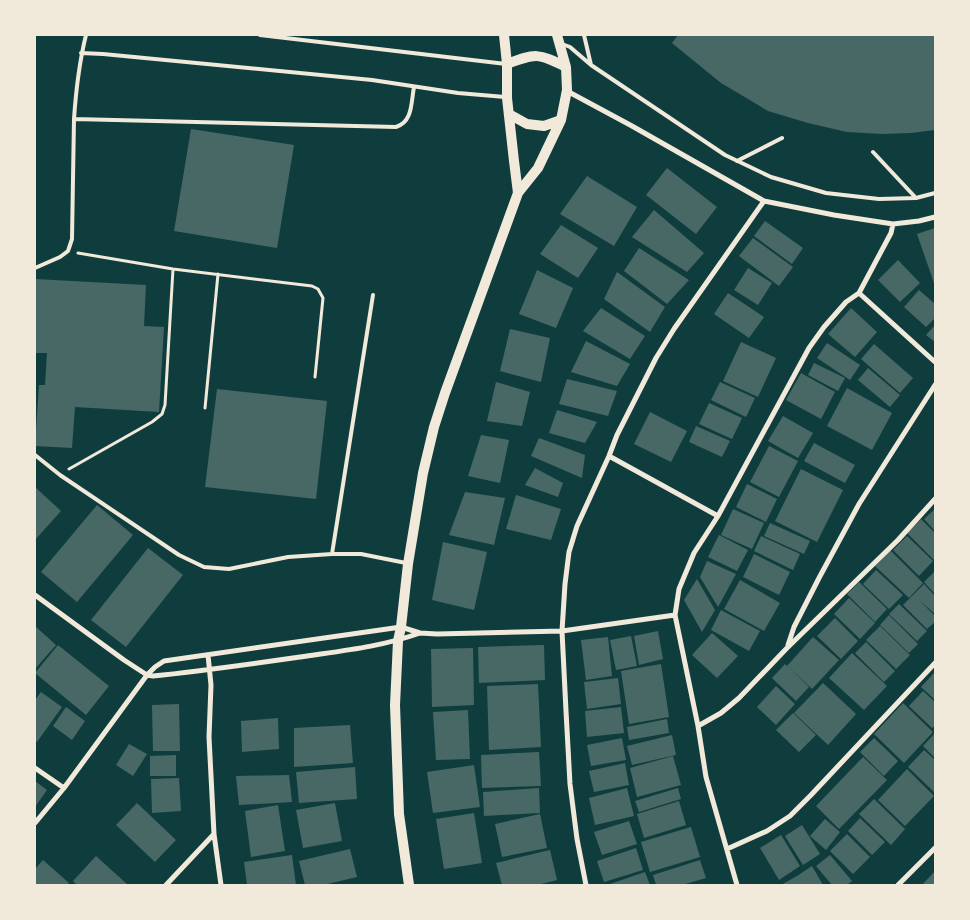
<svg xmlns="http://www.w3.org/2000/svg" width="970" height="920" viewBox="0 0 970 920" font-family="Raleway,sans-serif">
  <rect width="100%" height="100%" fill="#0f3d3e"/>
  <path fill="#486865" d="M678 35H935V130L911 133 882 134 847 132 808 123 768 111 721 83 672 43Z
    M191 129 294 145 277 248 174 231Z
    M667 168 717 207 696 234 646 195Z
    M587 176 637 207 614 246 560 214Z
    M654 210 704 253 687 272 632 237Z
    M765 221 803 248 792 264 754 236Z
    M561 225 598 248 578 278 540 254Z
    M935 228V286L917 234Z
    M753 238 793 267 779 286 739 256Z
    M639 248 689 280 667 304 624 271Z
    M898 260 920 283 900 302 878 280Z
    M748 268 772 283 758 305 734 290Z
    M537 270 573 288 556 328 519 314Z
    M617 272 665 307 650 332 604 299Z
    M35 279 146 285 144 326 164 327 159 412 75 407 72 448 35 446 39 385H45L47 353H35Z
    M919 290 935 304V318L926 327 904 307Z
    M728 293 764 317 749 338 714 314Z
    M601 308 645 336 630 359 583 331Z
    M851 308 877 332 855 357 828 334Z
    M935 325V342L926 335Z
    M510 329 550 338 541 382 500 371Z
    M586 341 630 364 617 386 571 372Z
    M741 342 776 358 758 397 723 381Z
    M827 343 860 365 850 380 817 358Z
    M874 344 913 378 900 393 861 359Z
    M814 363 845 378 838 391 808 375Z
    M868 368 900 395 890 407 858 380Z
    M801 373 835 392 821 419 786 400Z
    M567 379 617 391 608 416 559 404Z
    M496 382 530 392 522 426 487 421Z
    M720 382 755 398 746 417 711 400Z
    M847 388 892 413 872 450 827 426Z
    M217 389 327 401 316 499 205 487Z
    M709 403 742 418 732 439 699 424Z
    M557 410 597 422 585 443 549 433Z
    M650 412 687 431 671 462 634 444Z
    M783 416 813 433 798 458 768 441Z
    M696 426 730 441 722 457 689 442Z
    M481 435 509 440 500 483 468 476Z
    M539 438 585 455 582 478 531 456Z
    M814 443 855 465 845 483 804 461Z
    M769 446 798 461 779 497 750 482Z
    M535 468 563 483 558 497 525 485Z
    M801 469 843 490 817 542 775 521Z
    M747 484 777 499 766 522 736 507Z
    M35 487 61 511 35 540Z
    M465 492 505 498 494 545 449 535Z
    M516 495 561 509 551 540 506 529Z
    M97 505 133 535 77 602 41 572Z
    M733 509 764 523 752 549 721 535Z
    M935 509V531L924 519Z
    M921 519 935 533V561L907 533Z
    M770 523 810 541 804 554 764 536Z
    M719 535 748 550 737 571 708 557Z
    M761 536 800 554 793 570 754 551Z
    M907 536 933 561 919 576 893 550Z
    M443 542 487 552 474 610 432 600Z
    M148 548 183 575 126 647 91 620Z
    M890 550 923 583 909 598 875 566Z
    M754 554 790 572 779 595 743 577Z
    M707 561 736 574 718 607 700 577Z
    M876 570 903 595 889 609 863 584Z
    M935 571V594L924 582Z
    M697 579 715 610 702 632 684 600Z
    M740 580 780 603 764 631 724 609Z
    M859 582 887 609 875 622 847 594Z
    M924 584 935 596V614L919 600 935 616V622L927 629 903 605Z
    M849 598 875 623 860 639 834 614Z
    M899 604 927 631 917 641 889 614Z
    M721 610 760 631 749 651 711 630Z
    M889 615 918 644 909 653 880 625Z
    M835 618 858 641 841 659 817 636Z
    M35 626 56 645 35 669Z
    M880 626 910 655 896 669 866 640Z
    M658 631 663 659 639 665 634 636Z
    M712 633 738 656 717 678 692 655Z
    M631 636 637 666 616 670 610 640Z
    M608 637 612 676 586 680 581 640Z
    M813 637 839 660 812 689 789 667 809 687 796 701 772 678 785 664 787 666Z
    M866 642 895 671 884 682 855 653Z
    M58 645 109 686 86 715 35 673Z
    M544 645 545 680 479 683 478 647Z
    M473 648 474 705 432 707 431 649Z
    M852 653 887 686 864 710 829 678Z
    M661 664 669 717 629 724 621 671Z
    M934 673 935 674V700L921 687Z
    M618 678 621 704 587 709 584 682Z
    M823 683 856 714 828 745 794 713Z
    M538 684 541 747 489 750 487 686Z
    M776 686 795 704 776 725 757 707Z
    M923 691 935 702V726L932 728 909 706Z
    M41 692 62 707 37 742 35 740V700Z
    M903 703 933 732 904 763 874 734Z
    M179 704 180 751H153L152 705Z
    M66 707 85 721 72 740 53 726Z
    M621 707 624 733 587 737 585 711Z
    M468 710 470 759 436 760 433 712Z
    M793 713 816 735 799 752 776 730Z
    M278 718 279 749 242 752 241 721Z
    M667 719 669 733 629 740 627 727Z
    M350 725 353 763 294 767V728Z
    M935 733V758L923 746Z
    M672 735 676 755 632 765 627 746Z
    M622 738 626 760 591 766 587 745Z
    M874 738 898 761 884 776 860 752Z
    M129 744 147 754 133 776 116 765Z
    M924 750 935 760V793L908 767Z
    M539 752 541 786 482 788 481 755Z
    M176 755V776H150V756Z
    M673 756 681 785 637 797 630 768Z
    M863 757 887 780 839 829 816 806Z
    M625 763 629 785 594 792 589 771Z
    M474 765 480 807 433 813 427 772Z
    M355 767 357 799 299 803 296 772Z
    M907 769 934 796 905 826 878 800Z
    M289 775 292 802 239 805 236 776Z
    M179 778 181 811 152 813 151 779Z
    M35 781 47 790 35 807Z
    M539 788 540 813 484 816 483 792Z
    M627 788 634 816 595 825 589 798Z
    M678 788 681 799 639 812 635 801Z
    M874 799 905 829 891 845 859 814Z
    M679 801 686 825 644 838 637 814Z
    M137 803 176 840 155 862 116 825Z
    M335 803 342 841 303 848 296 810Z
    M278 805 285 851 251 857 245 811Z
    M474 813 482 863 444 869 436 819Z
    M540 814 547 848 502 857 495 824Z
    M860 818 885 842 872 855 848 831Z
    M825 819 840 832 826 850 810 836Z
    M629 821 637 844 602 855 594 832Z
    M802 825 820 854 803 865 785 836Z
    M691 827 700 857 650 872 641 842Z
    M847 834 870 857 853 874 830 851Z
    M781 835 800 866 779 880 760 848Z
    M636 848 643 870 604 882 597 861Z
    M350 849 357 877 323 885H305L299 861Z
    M550 850 557 880 537 885H502L496 863Z
    M292 855 296 885H247L244 862Z
    M830 855 852 881 847 885H832L816 866Z
    M96 856 128 885H77L73 881Z
    M43 860 69 883 67 885H35V869Z
    M700 860 706 878 682 885H656L653 875Z
    M812 866 823 885H781L797 876Z
    M935 871V885H922Z
    M645 872 650 885H607Z"/>
  <g fill="none" stroke-linecap="round" stroke-linejoin="round">
    <path stroke="#f1e9da" stroke-width="3" d="M78 253 173 269 312 286 318 289 323 298 315 377
      M205 408 218 274
      M69 469 152 422 162 414 165 405 173 269"/>
    <path stroke="#f1e9da" stroke-width="4" d="M260 35 506 64
      M584 35 591 65
      M562 44 570 47 591 65 725 155 771 177 826 193 879 199 916 198 935 193
      M81 53 103 54 372 80 458 93 505 97
      M74 119C76 90 79 63 86 35
      M873 152 916 198
      M737 161 782 138
      M35 268 60 257 68 251 72 239 74 119 396 127C413 122 411 102 414 87
      M35 455 60 475 179 555 204 567 229 569 288 557 332 554 373 295
      M332 554H361L406 563"/>
    <path stroke="#f1e9da" stroke-width="5" d="M567 91 632 126 764 201 834 215 893 224 919 221 935 217
      M859 293 935 362
      M609 456 718 516
      M35 595 124 660 147 675 153 676C202 671 251 664 300 657 340 651 381 647 420 633
      M788 645 794 627 819 578 859 504 935 385
      M208 655 211 685 209 737 214 834 221 885
      M698 726 721 713 739 698 787 648 898 540 935 499
      M35 768 64 788
      M35 823 64 788 147 675 155 667 164 661 401 627 420 633 437 634 562 631 675 615
      M727 849 767 831 790 816 811 795 935 663
      M166 885 214 834
      M586 885 577 839 570 784 566 711 562 631 565 584 569 552 577 526 609 456 617 435 656 358 674 329 764 201
      M737 885 706 777 698 726 675 615 679 589 694 553 718 516 809 348 824 327 846 302 859 293 891 233 893 224
      M898 885 935 848"/>
    <path stroke="#f1e9da" stroke-width="10" d="M504 35 507 64V98L514 161 518 193
      M507 64C536 53 538 53 566 67
      M509 114 527 124 544 126 561 120
      M409 885 399 814 395 705 398 641 401 627 408 564 423 473 434 427 445 393 518 193 538 168 561 120 567 90 566 67 557 35"/>
  </g>
  <rect width="970" height="920" fill="none" stroke="#f1e9da" stroke-width="72"/>
</svg>
